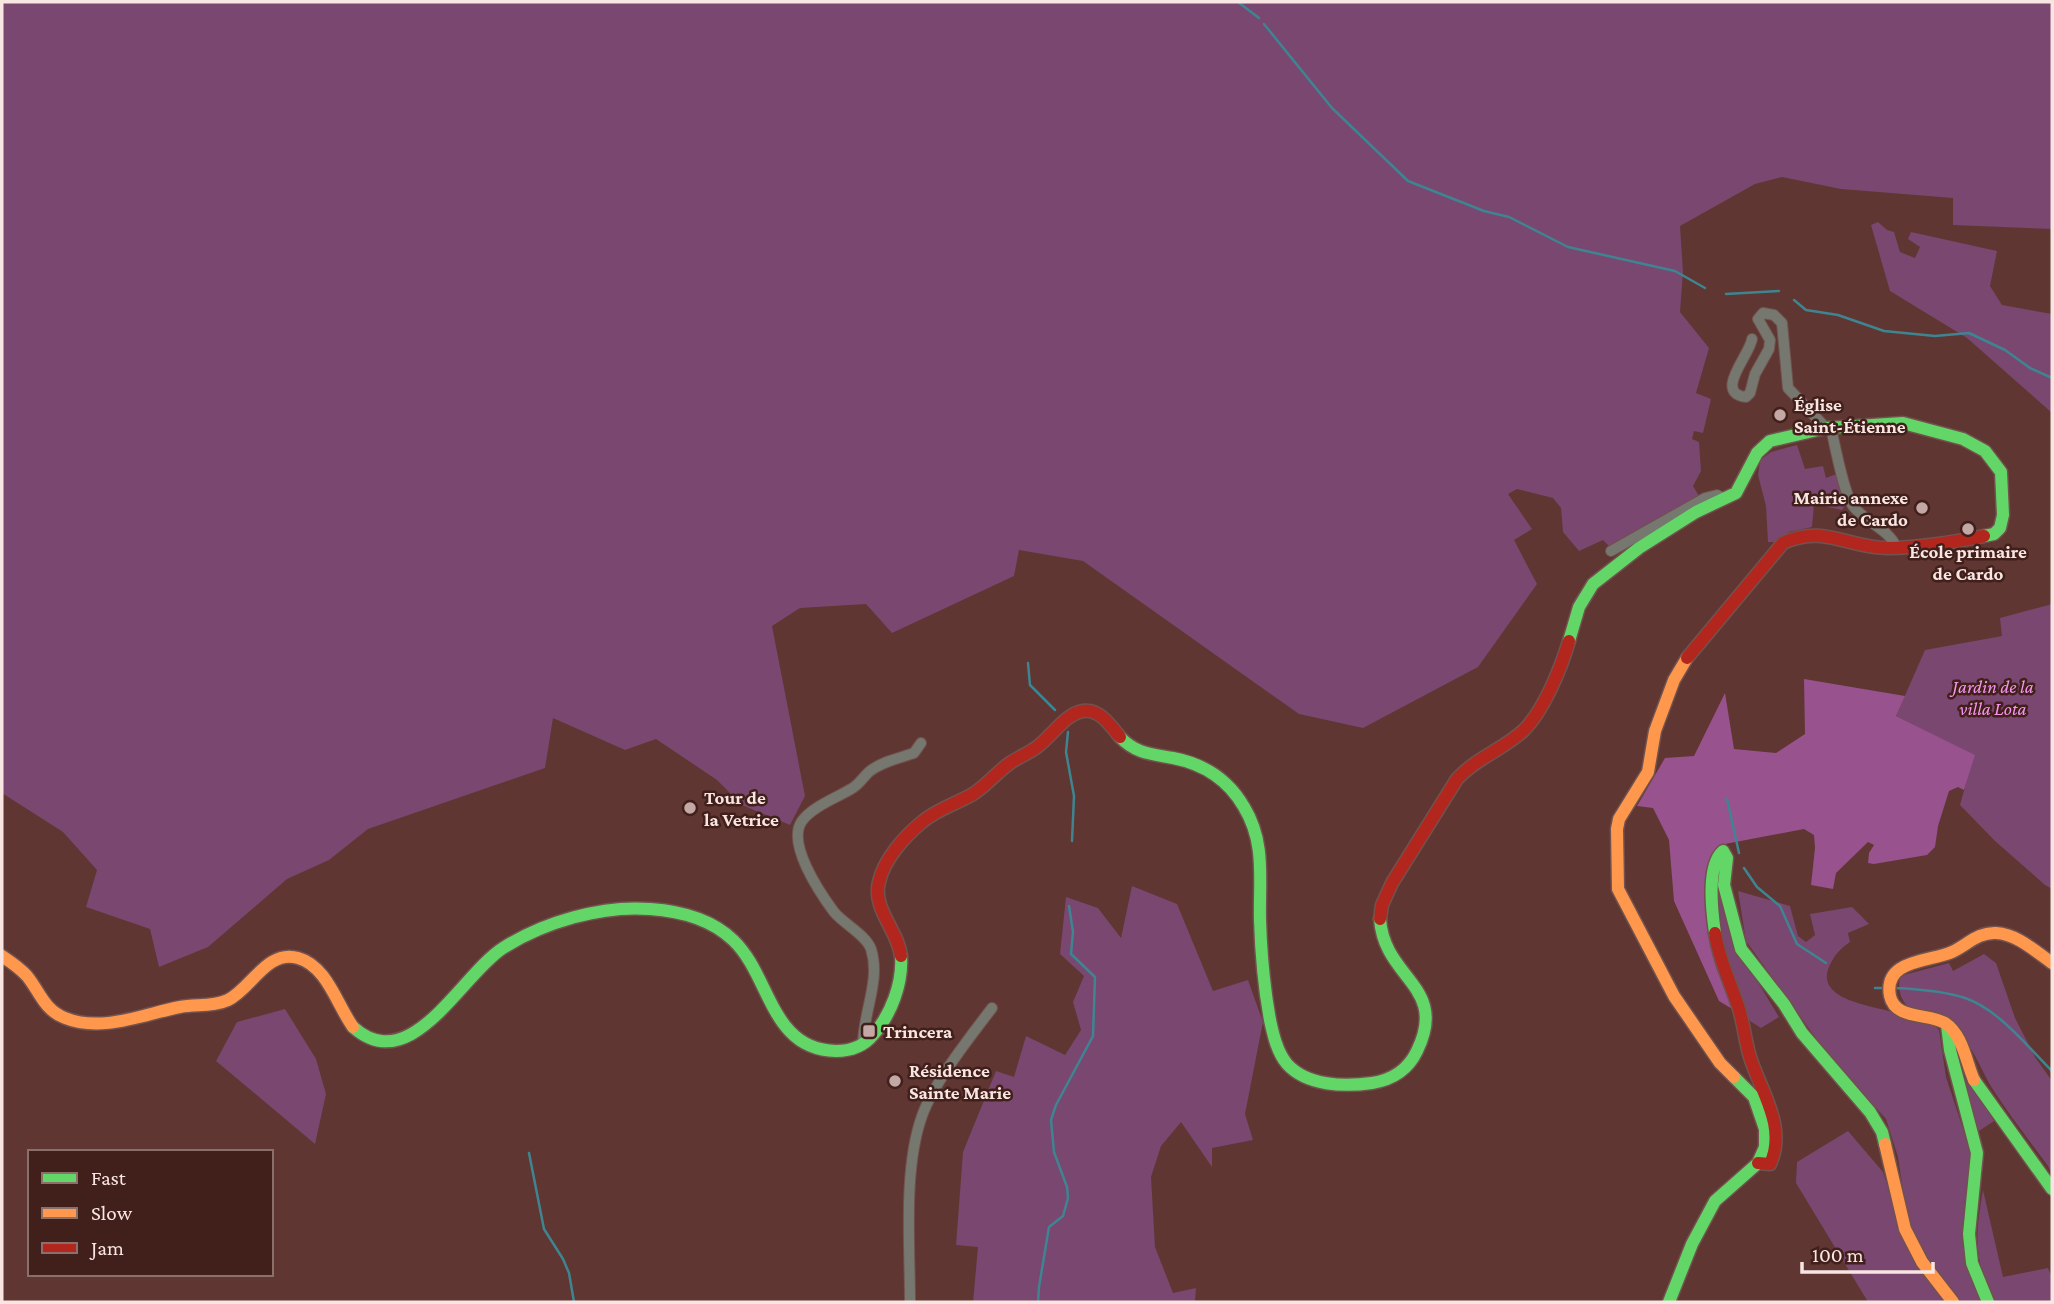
<svg xmlns="http://www.w3.org/2000/svg" width="2054" height="1304" viewBox="0 0 2054 1304" font-family="'Crimson Pro',serif">
  <rect width="100%" height="100%" fill="#5f3632"/>
  <path fill="#79476f" d="M2 2H2052V229L1953 225V198L1841 189 1782 177 1755 184 1680 226 1683 272 1680 312 1709 348 1696 393 1711 399 1703 433 1694 431 1692 439 1699 442 1701 471 1693 486 1699 496 1610 547 1603 540 1579 551 1563 532 1561 508 1553 498 1517 489 1508 494 1532 529 1514 540 1537 584 1478 667 1363 728 1299 714 1083 561 1019 550 1014 576 892 633 866 604 800 608 772 626 805 796 790 825 742 805 717 780 656 739 625 750 553 718 545 768 368 829 329 860 287 879 208 947 159 967 150 929 86 907 97 870 63 832 2 793Z
    M1878 222 1887 230 1894 232 1900 252 1915 258 1920 247 1908 239 1911 232 1997 251 1990 286 2002 305 2052 314V413L1967 338 1890 291 1871 225Z
    M1797 445 1805 469 1823 466 1826 478 1839 473 1848 502 1842 510 1814 504 1812 527 1789 532 1778 542H1768L1766 506 1758 475 1760 460 1771 452Z
    M2052 604V889L2045 885 1995 841 1960 805 1974 755 1896 716 1925 650 2002 636 2000 618Z
    M1132 886 1177 904 1213 991 1248 980 1263 1022 1245 1114 1253 1140 1212 1148V1167L1181 1122 1161 1146 1151 1177 1155 1247 1173 1293 1196 1288 1195 1302H973L978 1247 956 1245 963 1152 996 1071 1014 1077 1026 1036 1065 1055 1081 1030 1073 1002 1084 976 1060 954 1066 897 1098 908 1121 938Z
    M1716 886H1720L1733 941 1779 1017 1761 1028 1750 1021 1726 965Z
    M1738 891 1790 906 1798 936 1806 942 1815 935 1810 914 1852 907 1869 924 1848 933 1850 942C1839 950 1835 954 1829 967 1815 1000 1873 1006 1892 1012 1906 1016 1920 1021 1935 1026L1939 1030 1946 1077 1972 1156 1965 1225 1982 1302H1958L1939 1276 1913 1235 1906 1211 1898 1157 1886 1119 1828 1055 1746 941Z
    M1984 954 1996 963 2015 1018 2035 1057 2052 1081V1175L2048 1166C2029 1140 2009 1115 1992 1088 1984 1075 1969 1040 1959 1033 1934 1015 1893 1017 1900 976L1949 963 1953 971Z
    M285 1009 316 1059 326 1094 315 1144 216 1061 237 1022Z
    M1963 1077H1968L1994 1121 1979 1131 1971 1115Z
    M1848 1131 1883 1172 1903 1234 1949 1302H1868L1796 1183 1797 1162Z
    M1983 1190 2003 1277 2048 1268 2052 1277V1302H1995C1973 1260 1975 1236 1983 1190Z"/>
  <path fill="#98528e" d="M1804 679 1905 696 1896 716 1975 755 1964 790 1958 787 1949 791 1938 826 1935 847 1927 855 1874 864 1868 863 1869 853 1874 845 1868 842 1836 873 1833 889 1811 885 1815 848 1814 835 1804 829 1725 844 1718 851 1716 967 1734 1010 1719 1001 1674 901 1669 840 1653 808 1637 806 1665 758 1694 756 1725 693 1734 749 1776 753 1805 734Z"/>
  <g fill="none" stroke-linecap="round" stroke-linejoin="round">
    <path stroke="#3f8591" stroke-width="2.5" d="M1238 2 1259 18
      M1264 24 1332 108 1408 181 1484 211 1509 217 1568 247 1675 271 1705 288
      M1726 294 1779 291
      M1794 300 1806 310 1838 315 1884 331 1935 336 1969 333 2005 350 2030 368 2052 378
      M1028 663 1030 685 1055 710
      M1068 732 1066 752 1074 796 1072 841
      M1727 799 1739 853
      M1744 868 1757 887 1780 906 1797 944 1826 963
      M1875 988H1885
      M1895 988C1917 989 1944 991 1965 998 1998 1009 2028 1047 2052 1071
      M529 1153 544 1229 563 1259 569 1273 574 1302
      M1038 1302 1039 1287 1049 1227 1063 1216 1068 1198 1067 1187 1054 1152 1051 1120 1056 1105 1093 1036 1095 977 1071 954 1073 932 1069 906"/>
    <defs>
      <path id="street" d="M1752 339C1750 355 1713 393 1746 397L1750 393 1755 374 1769 349 1770 340 1758 319 1763 313 1774 315 1782 323 1788 388 1826 428
        M1831 428C1835 446 1844 494 1853 506 1865 522 1889 529 1896 547
        M1611 551 1705 498 1717 495 1725 499
        M863 1044C863 1013 881 980 871 949 866 935 844 924 834 912 820 893 786 843 802 821 812 807 836 798 851 789 859 785 863 777 870 771 883 761 900 758 914 753L921 743
        M910 1302C910 1246 903 1169 922 1116 934 1082 970 1037 992 1008"/>
      <path id="fast" d="M1569 641 1579 607 1593 584 1639 548 1696 512 1736 493 1757 453 1770 441 1826 428 1903 423 1963 439 1985 451 2001 472 2003 515 2000 528 1994 534 1984 536
        M1120 737C1136 754 1152 754 1173 758 1204 764 1228 779 1244 807 1266 843 1259 880 1260 920 1261 953 1264 987 1270 1020 1273 1034 1277 1052 1287 1064 1307 1086 1344 1087 1372 1083 1391 1080 1408 1070 1417 1051 1449 986 1384 979 1380 919
        M1715 933C1712 912 1706 866 1723 851L1727 858 1724 885 1741 949 1784 1004 1802 1033 1870 1112 1882 1132 1885 1144
        M1947 1025 1950 1050 1977 1153 1969 1234 1972 1263 1988 1302
        M353 1027C411 1079 461 975 503 948 544 922 602 905 650 909 680 911 711 919 733 940 771 976 770 1050 836 1051 850 1051 864 1046 873 1035 891 1015 903 983 901 956
        M1974 1080 2052 1189
        M1669 1302 1692 1244 1715 1201 1758 1163 1765 1147V1129L1754 1097 1734 1077"/>
      <path id="slow" d="M1687 658 1674 680 1655 731 1648 772 1619 819 1617 829 1618 889 1674 996 1720 1063 1734 1077
        M2 956C11 962 20 968 27 976 40 992 44 1010 65 1018 102 1033 144 1014 180 1007 196 1004 213 1007 228 1000 251 989 267 949 298 958 327 966 337 1005 353 1027
        M1974 1080C1966 1062 1963 1035 1945 1023 1928 1013 1895 1020 1890 996 1883 959 1930 962 1952 952 1967 945 1978 932 1996 933 2017 934 2035 951 2052 963
        M1885 1144 1905 1229 1922 1262 1953 1302"/>
      <path id="jam" d="M1687 658 1783 543C1823 524 1848 548 1888 548 1920 548 1953 542 1984 536
        M1380 919 1382 905 1392 883 1457 779C1476 758 1504 749 1524 730 1544 710 1561 668 1569 641
        M1715 933C1719 961 1731 983 1739 1009 1744 1025 1745 1041 1750 1057 1761 1092 1787 1127 1770 1164L1758 1163
        M901 956C898 930 872 909 879 882 884 859 905 836 922 822 937 809 956 804 973 794 987 785 997 772 1010 763 1019 757 1029 753 1037 747 1052 736 1065 714 1083 711 1099 708 1111 726 1120 737"/>
    </defs>
    <use href="#street" stroke="#71524e" stroke-width="12"/>
    <use href="#fast" stroke="#71524e" stroke-width="15"/>
    <use href="#slow" stroke="#71524e" stroke-width="15"/>
    <use href="#jam" stroke="#71524e" stroke-width="15"/>
    <use href="#street" stroke="#767870" stroke-width="10"/>
    <use href="#fast" stroke="#63d668" stroke-width="12"/>
    <use href="#slow" stroke="#ff974d" stroke-width="12"/>
    <use href="#jam" stroke="#b3261e" stroke-width="12"/>
  </g>
  <g fill="#c3a8a5" stroke="#411f1a" stroke-width="2.5">
    <circle cx="1780" cy="415" r="7"/>
    <circle cx="1922" cy="508" r="7"/>
    <circle cx="1968" cy="529" r="7"/>
    <circle cx="690" cy="808" r="7"/>
    <rect x="862" y="1024" width="14" height="14" rx="3.5"/>
    <circle cx="895" cy="1081" r="7"/>
  </g>
  <g text-anchor="middle" dominant-baseline="central" stroke-width="5" stroke-linejoin="round" paint-order="stroke">
    <g font-size="19" font-weight="bold" fill="#f9e6e3" stroke="#411f1a" text-anchor="start">
      <text x="1794" y="404">Église<tspan x="1794" dy="22">Saint-Étienne</tspan></text>
      <text x="1908" y="497" text-anchor="end">Mairie annexe<tspan x="1908" dy="22">de Cardo</tspan></text>
      <text x="1968" y="551" text-anchor="middle">École primaire<tspan x="1968" dy="22">de Cardo</tspan></text>
      <text x="704" y="797">Tour de<tspan x="704" dy="22">la Vetrice</tspan></text>
      <text x="883" y="1031">Trincera</text>
      <text x="909" y="1070">Résidence<tspan x="909" dy="22">Sainte Marie</tspan></text>
    </g>
    <g font-size="19" font-style="italic" fill="#f895f1" stroke="#411f1a">
      <text x="1993" y="686">Jardin de la<tspan x="1993" dy="22">villa Lota</tspan></text>
    </g>
  </g>
  <rect width="2054" height="1304" fill="none" stroke="#f9e6e3" stroke-width="7"/>
  <rect x="28" y="1150" width="245" height="126" fill="#411f1a" stroke="#8b6f6a" stroke-width="2"/>
  <rect x="42" y="1173" width="35" height="10" fill="#63d668" stroke="#8b6f6a" stroke-width="2"/>
  <text x="91" y="1185" font-size="21" fill="#f9e6e3">Fast</text>
  <rect x="42" y="1208" width="35" height="10" fill="#ff974d" stroke="#8b6f6a" stroke-width="2"/>
  <text x="91" y="1220" font-size="21" fill="#f9e6e3">Slow</text>
  <rect x="42" y="1243" width="35" height="10" fill="#b3261e" stroke="#8b6f6a" stroke-width="2"/>
  <text x="91" y="1255" font-size="21" fill="#f9e6e3">Jam</text>
  <path d="M1802 1262v10h131v-10" fill="none" stroke="#f9e6e3" stroke-width="3.5"/>
  <text x="1812" y="1262" font-size="21" fill="#f9e6e3" stroke="#411f1a" stroke-width="5" paint-order="stroke">100 m</text>
</svg>
